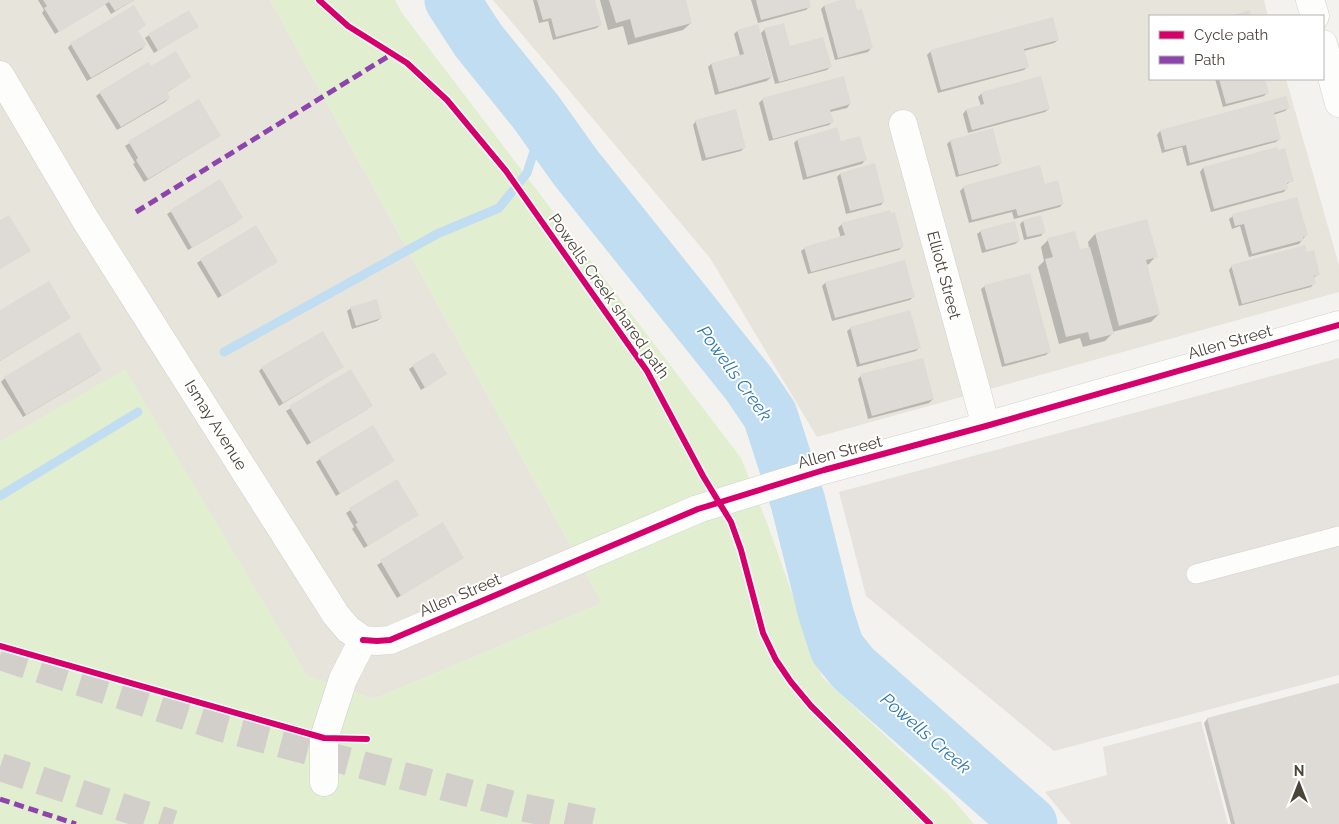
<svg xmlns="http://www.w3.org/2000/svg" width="1339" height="824" viewBox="0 0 1339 824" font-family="Raleway,sans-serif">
  <rect width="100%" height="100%" fill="#f4f2ee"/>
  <path fill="#e7e4dc" d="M0 0H270L602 603 374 699 307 676 125 370 0 442Z
    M493 0H1264L1268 16H1150V79H1286L1339 265V292L817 437 710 258Z"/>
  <path fill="#e1eecf" d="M270 0H395L402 13 741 458 767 523 822 677 948 794 974 824H0V442L125 369 307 676 374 699 602 603Z"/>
  <path fill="#e6e3df" d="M1339 358V675L1054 751 866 596 839 492Z
    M1201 721 1228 824H1071L1045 792 1107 775 1103 747Z"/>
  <path fill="#0003" d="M38 0H134L111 14 105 4 55 34 42 13 44 10Z
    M533 0H593L600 25 597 28 553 40 548 21 539 23Z
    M600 0H685L691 23 683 30 628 45 623 26 608 30Z
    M751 0H808L810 6 806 10 758 23Z
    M845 0H853L871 48 868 52 835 60 821 9 824 6Z
    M145 25 137 31 145 45 142 49 87 81 68 48 71 44Z
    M197 27 154 53 145 38 149 35Z
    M765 29 789 47 830 67 827 70 775 84 761 33Z
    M737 31 771 77 767 81 715 95 708 67 711 64 740 56 734 34Z
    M1058 40 1054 43 1024 51 1028 66 1024 70 938 93 927 55 931 51Z
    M151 68 190 77 166 93 169 98 165 102 117 130 96 96 100 93Z
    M1215 79H1264L1268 92 1264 96 1223 107Z
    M982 93 1049 109 1045 112 968 133 963 114 966 110 981 106 978 97Z
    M763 99 850 104 847 108 830 112 832 122 829 125 769 141 759 103Z
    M198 101 220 136 144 182 133 164 135 163 125 146Z
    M1288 108 1285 111 1273 115 1280 138 1276 142 1187 166 1182 147 1162 153 1157 135 1160 131Z
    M696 121 745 147 741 151 702 161 693 125Z
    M797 140 840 143 865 160 862 164 803 180 794 143Z
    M950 141 1001 163 997 166 956 177 947 144Z
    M1276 148 1293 180 1286 185 1287 188 1284 192 1211 212 1200 172 1203 168Z
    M840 174 884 201 881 205 846 214 837 177Z
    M220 181 238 221 188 250 167 214Z
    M1044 185 1063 203 1060 207 1014 219 1012 212 969 223 960 191 964 187Z
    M1233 216 1306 235 1299 244 1249 257 1240 226 1232 229 1229 219Z
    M1023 221 1044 232 1041 236 1024 240 1020 224Z
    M1146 221 1156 256 1149 264 1146 265 1159 314 1151 322 1112 332V334L1105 341 1083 347 1080 338 1059 344 1038 267 1044 261 1041 247 1048 240 1079 251 1089 248 1088 242 1095 234Z
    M842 224 903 246 899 250 808 274 801 251 805 248 841 238 838 228Z
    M981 231 1019 241 1015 244 982 253 977 234Z
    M1306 254 1319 274 1313 278 1314 283 1311 287 1239 306 1229 270 1232 266Z
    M201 260 276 262 218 298 197 263Z
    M825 283 913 297 910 300 832 321 822 286Z
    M985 286 1050 351 1046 355 1002 367 981 289Z
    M351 308 381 318 377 321 352 329 347 311Z
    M0 312 70 318 0 361Z
    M851 328 919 348 916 351 857 367 847 331Z
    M433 353 446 374 421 390 409 369Z
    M343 367 279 406 259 371 262 368Z
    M351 371 368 409 307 445 286 411Z
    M97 373 23 417 1 382 5 378Z
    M861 376 933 399 929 403 868 419 858 379Z
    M320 459 393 461 336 496 316 462Z
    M397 481 417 515 364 548 352 529 354 527 346 513Z
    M443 524 463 558 397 598 377 565Z
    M1339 684V824H1231L1204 723 1207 719Z"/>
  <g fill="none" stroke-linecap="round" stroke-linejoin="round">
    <path stroke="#c0ddf1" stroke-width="9" d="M224 352 437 234 499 208 527 173 535 148 536 112
      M0 496 138 412"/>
    <path stroke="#c0ddf1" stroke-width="55" d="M452 0 478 40 536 112 576 168 749 384 770 415 798 502 826 614 837 648 853 668 1030 824"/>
  </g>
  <path fill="#dedbd6" d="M43 0H134L115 11 109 2 59 32 44 8 47 6Z
    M537 0H595L602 25 556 37 551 18 543 20Z
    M609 0H686L692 23 635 38 630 19 616 23Z
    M756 0H809L811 7 761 20Z
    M841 0H855L857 10 862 9 873 48 838 58 824 5Z
    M134 5 146 25 138 31 147 45 91 78 70 43Z
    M189 10 199 27 158 51 148 34Z
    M1250 10 1251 16H1230Z
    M1053 17 1059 40 1024 49 1029 67 941 90 930 50Z
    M784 23 790 46 823 37 832 67 779 82 764 28Z
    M758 24 772 77 719 92 711 63 744 54 737 30Z
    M176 51 191 77 167 92 170 98 121 127 99 92 148 62 151 66Z
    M844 76 851 104 830 110 834 122 773 139 762 98Z
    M1041 76 1050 109 972 130 966 109 984 104 981 92Z
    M1219 79H1265L1269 93 1226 104Z
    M1286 96 1290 108 1274 113 1281 139 1190 163 1186 145 1165 150 1160 130Z
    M199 99 221 136 148 179 136 160 138 158 128 141Z
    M736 109 746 148 706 158 695 120Z
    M837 127 841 141 860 136 867 160 807 177 797 139Z
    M993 128 1002 163 959 175 950 140Z
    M1277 147 1278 150 1285 148 1294 181 1287 183 1288 189 1214 209 1203 167Z
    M875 163 885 202 850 211 840 173Z
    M1040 165 1045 184 1058 180 1064 204 1018 216 1016 209 972 220 963 186Z
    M220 179 243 218 192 248 170 210Z
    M1297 197 1308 235 1303 237 1304 240 1252 254 1244 224 1235 226 1232 214Z
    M890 210 891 213 895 212 904 247 811 272 804 247 845 235 841 223Z
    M9 215 31 251 0 269V220Z
    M1041 215 1046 233 1027 237 1023 220Z
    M1147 219 1158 257 1146 260 1160 314 1119 326 1095 233Z
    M1015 221 1020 241 986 250 980 230Z
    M256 225 278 262 222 296 200 259Z
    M1075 231 1080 249 1090 247 1114 334 1090 340 1088 332 1066 337 1045 259 1053 257 1047 238Z
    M1305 245 1307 252 1314 250 1320 275 1314 276 1316 284 1242 304 1231 265Z
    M905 260 915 297 835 318 825 282Z
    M1030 273 1051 352 1005 364 984 285Z
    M49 281 71 318 0 361V310Z
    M377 299 382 318 356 326 350 307Z
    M910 310 921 348 860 364 850 327Z
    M323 331 344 367 283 403 261 367Z
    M79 332 102 370 26 415 4 377Z
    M434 352 447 374 425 388 412 365Z
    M923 358 934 399 872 416 860 374Z
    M351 369 373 406 311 443 289 406Z
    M373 425 395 461 340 494 319 458Z
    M397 479 419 515 368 546 355 524 358 523 349 508Z
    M443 522 464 558 401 596 380 560Z
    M1339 683V824H1235L1207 718Z"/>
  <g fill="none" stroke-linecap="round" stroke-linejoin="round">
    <path stroke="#d2cfca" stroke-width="28" stroke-dasharray="28 14" stroke-linecap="butt" d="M0 656 222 728 521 807 602 824
      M0 767 173 824"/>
    <defs>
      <path id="service" d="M1196 574 1339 536"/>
      <path id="minor" d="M1310 0 1315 16
        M1323 44 1339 103
        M0 75 85 219 336 615 348 629 363 640
        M903 124 986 426
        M363 640 377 641 390 640 698 509 824 470 986 426 1339 325
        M324 782V738L343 679 363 640"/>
    </defs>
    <use href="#service" stroke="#d2d0cb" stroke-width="20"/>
    <use href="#minor" stroke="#d2d0cb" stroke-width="29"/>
    <use href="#service" stroke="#fdfdfc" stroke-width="19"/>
    <use href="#minor" stroke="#fdfdfc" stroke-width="28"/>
    <path stroke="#8e44ad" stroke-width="5" stroke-dasharray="10 5" stroke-linecap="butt" d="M136 212 392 54
      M0 799 76 824"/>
    <defs>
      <path id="cycleway" d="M319 0 348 26 407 63 447 100 506 171 647 371 703 476 731 522 741 550 763 633 776 660 791 682 811 706 930 824
        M363 640 377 641 390 640 698 509 824 470 986 426 1339 325
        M0 646 324 738 367 739"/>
    </defs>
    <use href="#cycleway" stroke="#fff" stroke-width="9"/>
    <use href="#cycleway" stroke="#d6006c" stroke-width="6"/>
  </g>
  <g text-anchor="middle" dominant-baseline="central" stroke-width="4" stroke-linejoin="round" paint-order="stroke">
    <g font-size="16" fill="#4b4439" stroke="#fff">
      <text transform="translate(944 275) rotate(75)">Elliott Street</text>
      <text transform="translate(609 296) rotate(55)">Powells Creek shared path</text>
      <text transform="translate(1230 342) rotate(-16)">Allen Street</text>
      <text transform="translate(216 425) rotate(58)">Ismay Avenue</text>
      <text transform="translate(840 452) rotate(-15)">Allen Street</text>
      <text transform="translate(460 595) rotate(-23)">Allen Street</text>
    </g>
    <g font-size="18" font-style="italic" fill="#2e7ab2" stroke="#fff">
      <text transform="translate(735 373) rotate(54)">Powells Creek</text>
      <text transform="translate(926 733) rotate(41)">Powells Creek</text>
    </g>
  </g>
  <rect x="1149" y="15" width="175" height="65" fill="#ffffff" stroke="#b7b4b0"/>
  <rect x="1159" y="31" width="25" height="8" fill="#d6006c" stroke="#b7b4b0"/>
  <text x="1194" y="40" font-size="15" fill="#4b4439">Cycle path</text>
  <rect x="1159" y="56" width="25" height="8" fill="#8e44ad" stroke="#b7b4b0"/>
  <text x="1194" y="65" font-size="15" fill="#4b4439">Path</text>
  <g transform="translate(1299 784)" stroke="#ffffff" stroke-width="4" paint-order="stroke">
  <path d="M0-4L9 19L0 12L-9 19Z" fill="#4b4439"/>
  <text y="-8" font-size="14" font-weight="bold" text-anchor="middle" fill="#4b4439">N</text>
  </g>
</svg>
